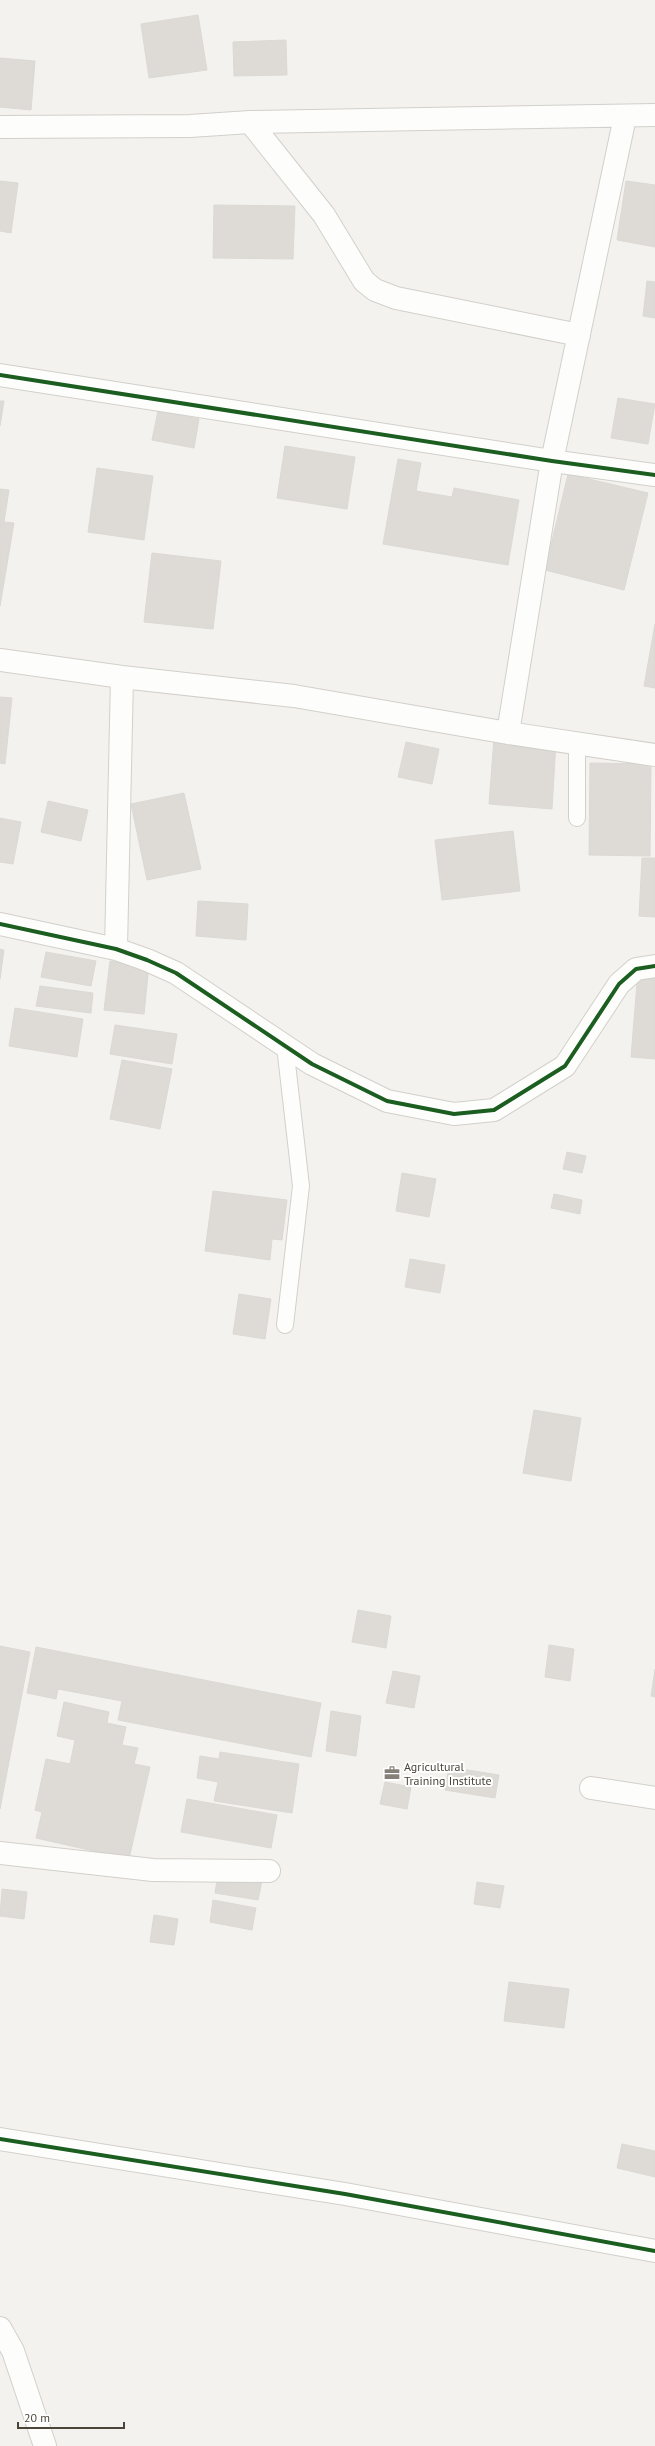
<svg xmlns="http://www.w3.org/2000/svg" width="655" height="2446" viewBox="0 0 655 2446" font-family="'PT Sans',sans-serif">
  <rect width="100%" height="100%" fill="#f4f2ee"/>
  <path fill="#dedbd6" stroke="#dcd9d4" d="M198 15 207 70 149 78 141 24Z
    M286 40 287 75 234 76 233 42Z
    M0 58 35 61 31 110 0 107Z
    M0 181 18 183 11 233 0 231Z
    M626 181 655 185V247L617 240Z
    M214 205 295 206 293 259 213 258Z
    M647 281 655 282V318L643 316Z
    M618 398 655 404 648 444 611 438Z
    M0 401H4L0 426Z
    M158 411 199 419 194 448 152 440Z
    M285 446 355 457 347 509 277 498Z
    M398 459 421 463 416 491 452 497 454 488 519 500 508 565 383 544Z
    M97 468 153 476 144 540 88 532Z
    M568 474 648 493 624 590 545 570Z
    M0 489 9 490 4 522 14 523 0 606Z
    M152 553 221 561 213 629 144 622Z
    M655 624V688L644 686Z
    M0 697 12 698 5 764 0 763Z
    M494 738 556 742 552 809 489 804Z
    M406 742 439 749 432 784 398 777Z
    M590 763 651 764 650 856 589 855Z
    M184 793 201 869 147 880 131 804Z
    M48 801 88 810 81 841 41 832Z
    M0 818 21 822 13 864 0 862Z
    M513 831 520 891 442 900 435 840Z
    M642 858H655V917L639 916Z
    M198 901 248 904 246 940 196 936Z
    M0 949 4 950 0 979Z
    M46 952 96 961 91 986 41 977Z
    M110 961 149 965 144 1014 104 1010Z
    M638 971 655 973V1059L631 1057Z
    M40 986 93 993 91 1013 36 1006Z
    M15 1008 83 1019 77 1057 9 1046Z
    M115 1025 177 1034 172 1064 110 1054Z
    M122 1060 172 1069 160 1129 110 1119Z
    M567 1152 586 1156 582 1173 563 1169Z
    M402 1173 436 1179 429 1217 396 1211Z
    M213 1191 287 1200 282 1240 272 1239 270 1260 205 1251Z
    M554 1194 582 1200 580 1214 551 1208Z
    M410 1259 445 1265 440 1293 405 1287Z
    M239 1294 271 1299 265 1339 233 1334Z
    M534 1410 581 1418 571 1481 523 1473Z
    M358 1610 391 1616 386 1648 352 1642Z
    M549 1645 574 1649 570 1681 545 1677Z
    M0 1646 30 1652 0 1809Z
    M36 1647 321 1703 311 1757 118 1720 122 1701 58 1689 56 1699 27 1693Z
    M655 1669V1697L651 1696Z
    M393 1671 420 1676 414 1708 386 1703Z
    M64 1702 109 1712 107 1723 126 1727 122 1745 138 1748 134 1764 150 1767 129 1859 36 1838 42 1812 35 1810 46 1759 70 1764 75 1740 57 1736Z
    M331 1711 361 1716 356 1756 326 1751Z
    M220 1752 299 1764 292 1813 214 1801 218 1782 197 1778 200 1756 219 1759Z
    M449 1767 499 1775 495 1798 445 1790Z
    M385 1782 411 1787 407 1809 380 1804Z
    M187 1799 277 1815 271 1848 181 1832Z
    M218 1874 262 1881 258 1900 215 1893Z
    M477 1882 504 1886 500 1908 474 1904Z
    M2 1889 27 1892 24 1919 0 1916Z
    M213 1900 256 1908 252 1930 210 1922Z
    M154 1915 178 1919 174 1945 150 1942Z
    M509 1982 569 1989 564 2028 504 2021Z
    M622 2144 655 2151V2177L617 2168Z"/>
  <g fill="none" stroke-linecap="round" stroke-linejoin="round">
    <defs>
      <path id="lane" d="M577 818V743
        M285 1046 301 1186 285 1325"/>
      <path id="street" d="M250 122 324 215 364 281 375 290 396 298 579 335
        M0 127 190 126 250 122 655 115
        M0 375 552 461 655 475
        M0 660 122 677 294 696 508 733 655 755
        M508 733 552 461 625 117
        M0 924 116 949 147 960 176 973 312 1064 387 1101 454 1114 494 1110 565 1066 619 984 636 969 655 966
        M116 949 122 677
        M591 1788 655 1798
        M0 1853 153 1870 269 1871
        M0 2139 345 2194 655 2251
        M0 2328 13 2351 45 2446"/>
    </defs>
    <use href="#lane" stroke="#d2d0cb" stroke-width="18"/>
    <use href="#street" stroke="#d2d0cb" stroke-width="24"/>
    <use href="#lane" stroke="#fdfdfc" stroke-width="16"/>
    <use href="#street" stroke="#fdfdfc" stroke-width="22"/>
    <defs>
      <path id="cycleway" d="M0 375 552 461 655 475
        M0 924 116 949 147 960 176 973 312 1064 387 1101 454 1114 494 1110 565 1066 619 984 636 969 655 966
        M0 2139 345 2194 655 2251"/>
    </defs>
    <use href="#cycleway" stroke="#fff" stroke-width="6"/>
    <use href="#cycleway" stroke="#1b5e20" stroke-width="4"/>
  </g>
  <defs>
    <symbol id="office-bare" viewBox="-9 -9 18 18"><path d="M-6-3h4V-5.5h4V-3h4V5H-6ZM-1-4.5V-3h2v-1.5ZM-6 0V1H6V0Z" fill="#868178" stroke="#fff" stroke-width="2.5" paint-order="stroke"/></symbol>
  </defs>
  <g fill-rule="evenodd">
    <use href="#office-bare" x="381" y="1762" width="22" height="22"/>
  </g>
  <g text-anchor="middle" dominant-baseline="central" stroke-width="4" stroke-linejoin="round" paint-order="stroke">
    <g font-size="12" fill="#4b4439" stroke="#fff" text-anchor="start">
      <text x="404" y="1766">Agricultural<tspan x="404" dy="14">Training Institute</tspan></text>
    </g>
  </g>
  <path d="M18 2422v6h106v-6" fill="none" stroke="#4b4439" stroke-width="2"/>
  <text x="24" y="2422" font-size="12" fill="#4b4439" stroke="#ffffff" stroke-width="3" paint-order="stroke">20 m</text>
</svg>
